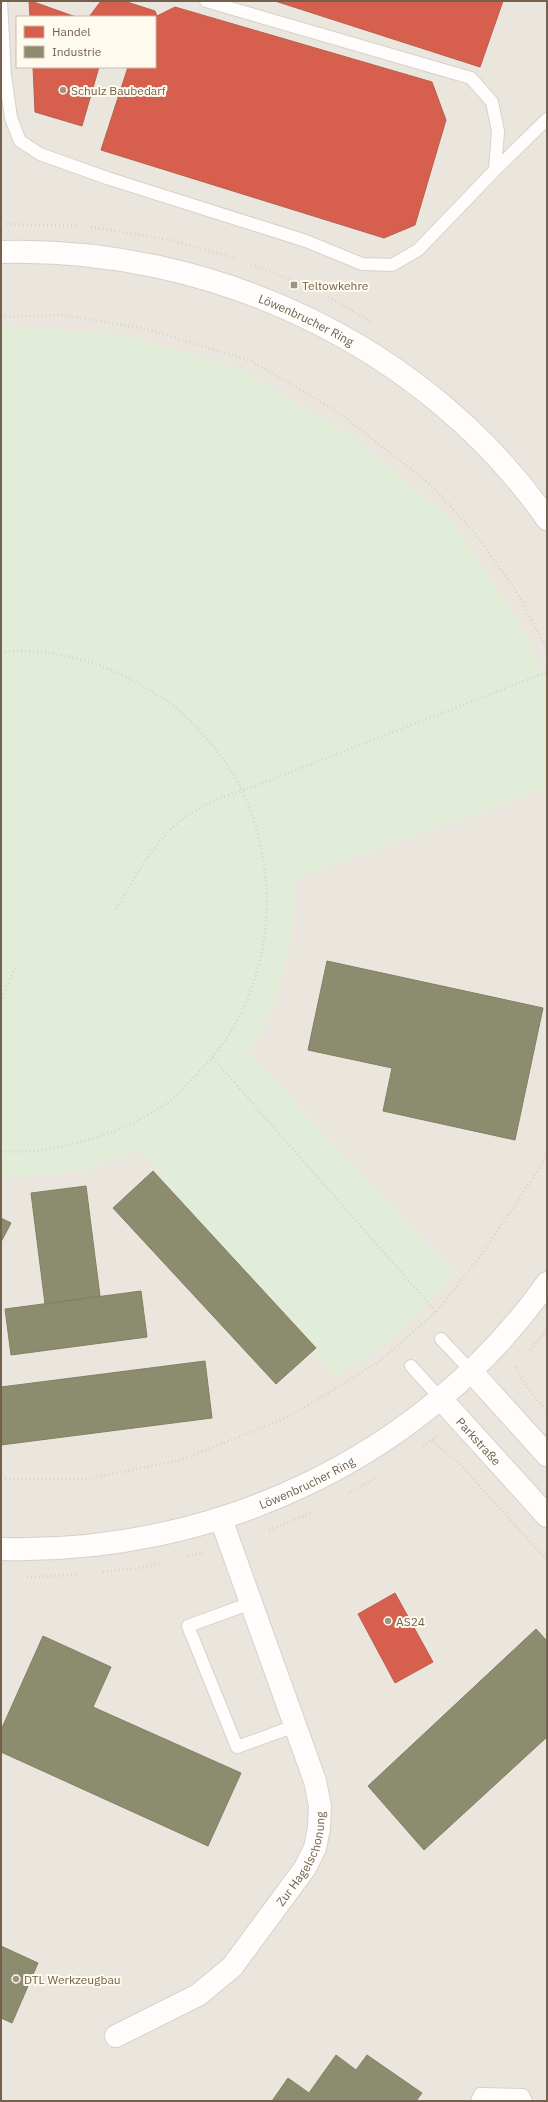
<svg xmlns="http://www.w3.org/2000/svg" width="548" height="2102" viewBox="0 0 548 2102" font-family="'IBM Plex Sans',sans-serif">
  <rect width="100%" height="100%" fill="#f7f4ec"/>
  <path fill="#eae5dd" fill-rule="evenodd" d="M1 1H547V2101H1ZM17 17H155V67H17Z"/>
  <path fill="#e1edd8" d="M1 326H13L125 335 237 368 351 435 453 522 526 633 547 683V788L294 879 292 938 276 1000 249 1054 455 1273 401 1333 335 1377 138 1150 82 1171 14 1178 1 1177Z"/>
  <path fill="#d6604d" stroke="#b9604d" d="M29 1H31L76 17H30Z
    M101 1H124L155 11 157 16 89 17Z
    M275 1H503L480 67Z
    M175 7 432 82 446 120 415 225 384 238 101 150 128 67H155V17Z
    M33 67H99L82 126 35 112Z
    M395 1593 433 1662 395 1683 358 1614Z"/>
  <path fill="#8c8c6e" stroke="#857f64" d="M327 961 543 1008 515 1140 383 1111 392 1068 308 1050Z
    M153 1171 316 1348 276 1384 113 1208Z
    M86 1186 100 1296 45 1304 31 1193Z
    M1 1218 11 1223 1 1242Z
    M141 1291 147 1337 11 1355 5 1309Z
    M205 1361 212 1418 1 1445V1387Z
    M536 1629 547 1641V1737L424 1850 368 1786Z
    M43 1636 111 1667 93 1707 241 1773 208 1846 1 1752V1730Z
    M1 1946 38 1963 12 2023 1 2018Z
    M336 2055 356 2070 367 2055 422 2093 416 2101H272L288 2078 309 2093Z"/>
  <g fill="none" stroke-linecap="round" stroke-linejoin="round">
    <defs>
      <path id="lane" d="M1 1 5 75 11 118 20 141 40 154 107 178 306 241 362 264 392 265 418 250 495 170 498 131 492 102 471 78 206 1
        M495 170 547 119
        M441 1339 471 1371
        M411 1366 440 1398
        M251 1603 188 1626 237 1747 295 1726
        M477 2101 480 2094 523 2095 526 2101"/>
      <g id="street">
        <path id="s1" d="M1 252C211 246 425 345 547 519"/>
        <path d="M471 1371 547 1455"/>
        <path id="s2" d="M440 1398 547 1516"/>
        <path id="s3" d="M1 1549C214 1555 423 1458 547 1283"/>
        <path id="s4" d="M116 2036 198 1995 232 1967 305 1868 315 1848 319 1828 320 1806 315 1781 221 1519"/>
      </g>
    </defs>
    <use href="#lane" stroke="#d6d1ca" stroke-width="14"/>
    <use href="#street" stroke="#d6d1ca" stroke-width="24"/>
    <path stroke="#d8d2cc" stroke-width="2.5" stroke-dasharray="1 3" stroke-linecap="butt" d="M7 224 78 226
      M91 227 171 240 237 259
      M251 264 315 290
      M328 297 372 322
      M1 317 63 315 147 329 251 361 338 412 431 485 477 536 518 594 547 650
      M1 652C50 647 104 662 146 688 155 694 166 699 174 706 199 727 229 762 243 792 286 889 271 1001 194 1077 187 1084 179 1093 171 1100 148 1117 121 1130 94 1138 65 1147 32 1154 1 1151
      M116 909C152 849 170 811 242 791L547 672
      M1 1002 15 967
      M213 1058 436 1312
      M530 1350 547 1330
      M515 1367 531 1393 547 1410
      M432 1441 459 1463 547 1560
      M423 1446 439 1435
      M1 1479H87L181 1460 286 1418 379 1362 436 1312 479 1258 541 1166 547 1151
      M347 1494 378 1477
      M269 1530 311 1513
      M188 1556 204 1552
      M103 1572 146 1567 161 1563
      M27 1577 76 1575"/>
    <use href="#lane" stroke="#fefdfc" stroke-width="12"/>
    <use href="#street" stroke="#fefdfc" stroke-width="22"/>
  </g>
  <g fill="#a29485" stroke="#fefaee" stroke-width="1.5">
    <circle cx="63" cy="90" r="4"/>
    <rect x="290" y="281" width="8" height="8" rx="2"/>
    <circle cx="388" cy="1621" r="4"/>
    <circle cx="16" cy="1979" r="4"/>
  </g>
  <g text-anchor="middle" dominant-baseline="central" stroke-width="4" stroke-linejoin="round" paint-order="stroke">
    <g font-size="12" fill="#74614d" stroke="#fefaee" text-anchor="start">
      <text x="71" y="90">Schulz Baubedarf</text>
      <text x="302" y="285">Teltowkehre</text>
      <text x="396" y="1621">AS24</text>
      <text x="24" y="1979">DTL Werkzeugbau</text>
    </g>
    <g font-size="12" fill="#74614d" stroke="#fefaee">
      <text stroke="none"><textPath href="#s1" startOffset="316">Löwenbrucher Ring</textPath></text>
      <text stroke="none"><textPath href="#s2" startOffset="58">Parkstraße</textPath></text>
      <text stroke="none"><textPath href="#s3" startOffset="316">Löwenbrucher Ring</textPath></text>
      <text stroke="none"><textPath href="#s4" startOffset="266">Zur Hagelschonung</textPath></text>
    </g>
  </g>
  <rect width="548" height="2102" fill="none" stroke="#74614d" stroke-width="4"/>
  <rect x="16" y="16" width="140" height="52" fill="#fefaee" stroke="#c7bdae"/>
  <rect x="24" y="26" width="20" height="12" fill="#d6604d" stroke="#c7bdae"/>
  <text x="52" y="36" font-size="12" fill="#74614d">Handel</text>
  <rect x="24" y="46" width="20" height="12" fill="#8c8c6e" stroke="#c7bdae"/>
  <text x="52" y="56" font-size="12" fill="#74614d">Industrie</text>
</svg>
